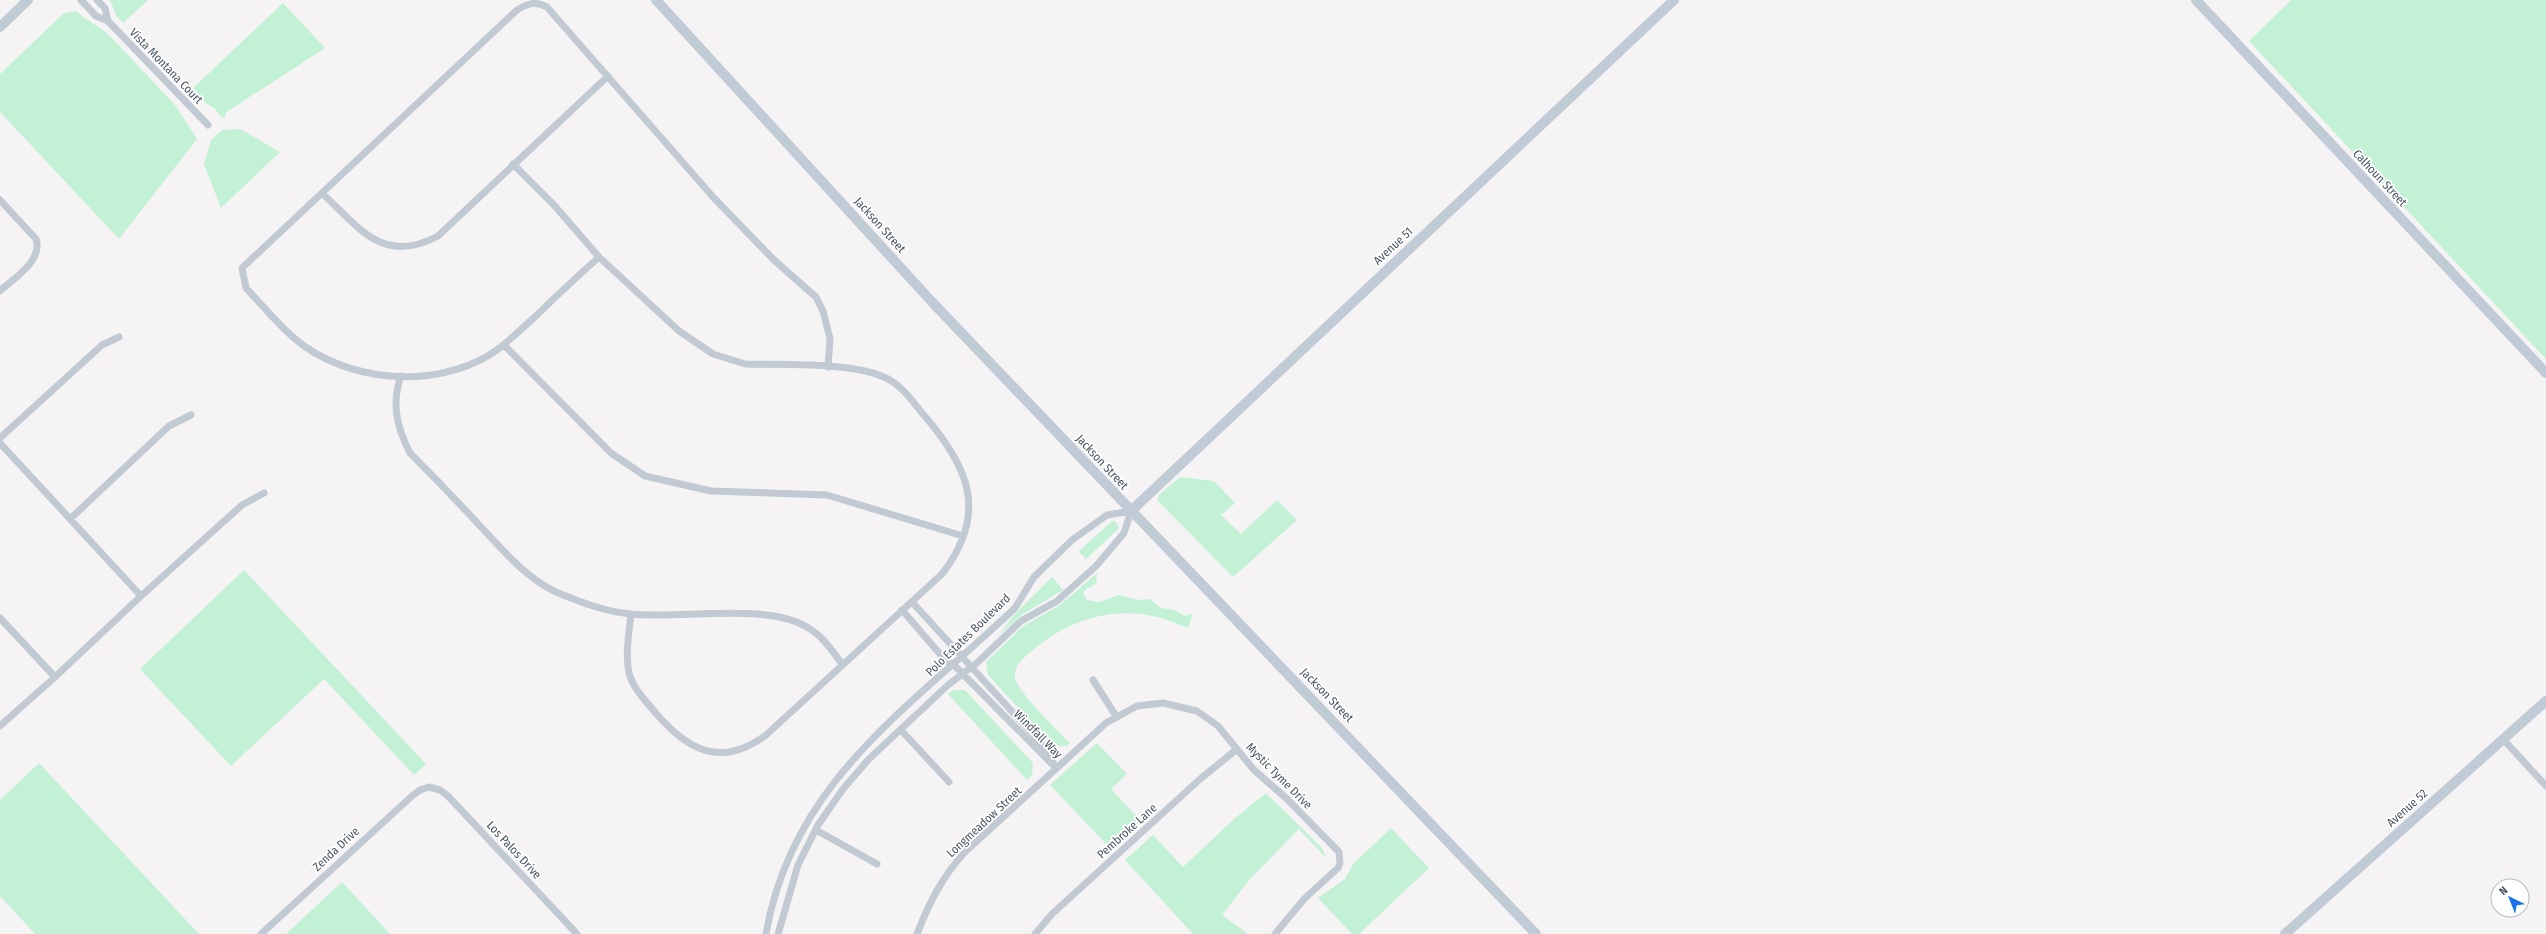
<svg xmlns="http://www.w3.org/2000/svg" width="2546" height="934" viewBox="0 0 2546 934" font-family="'Fira Sans Condensed',sans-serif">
  <rect width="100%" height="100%" fill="#f5f3f3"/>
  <path fill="#c3f1d5" d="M110 0H148L123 23 116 15Z
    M2291 0H2546V359L2249 41Z
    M283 3 325 48 225 113 226 116 222 118 215 109 189 92Z
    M77 11C87 22 100 26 110 36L175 105 197 139 119 239 0 112V74L64 13Z
    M240 129 280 152 221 208 204 164 211 140 222 130Z
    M1180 477 1214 481 1235 503 1221 515 1241 534 1277 500 1297 520 1233 577 1157 500 1159 495Z
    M1112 521H1115L1119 528 1085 560V557L1078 552Z
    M244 570 426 764 414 775 324 679 231 766 140 669Z
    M1097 573 1096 584 1087 588 1083 593 1087 600 1099 602 1119 595 1137 600 1150 599 1161 608 1175 610 1184 616 1193 613 1188 628C1176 624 1165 618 1153 616 1109 607 1068 621 1034 649 1025 657 1013 665 1015 678 1017 691 1059 732 1070 743L1067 746H1053L988 675 986 662 1022 627 1060 605Z
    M1052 577 1063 590 1023 614 1000 634 1013 616Z
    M953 690H965L1033 763 1032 775 1027 780 948 694Z
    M1097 743 1127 774 1111 789 1141 821 1111 849 1050 785Z
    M39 763 199 934H35L0 896V800Z
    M1266 793 1322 848 1326 858 1299 829 1250 879 1222 915 1248 934H1193L1125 860 1153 835 1183 867 1234 819Z
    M1391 828 1429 868 1359 934H1352L1318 898 1345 879 1353 864Z
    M342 882 390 934H286Z"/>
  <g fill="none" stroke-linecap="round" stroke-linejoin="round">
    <path stroke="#c1cad2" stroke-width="7" d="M81 0 96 16 108 21 208 125
      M97 0 105 8 108 21
      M513 164 554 205 599 257 679 331 713 354 745 364C782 365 852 362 884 377 901 384 912 401 923 414 969 467 989 513 942 574L766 735C720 769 687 750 654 711 644 699 633 688 629 673 625 655 629 632 631 614
      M323 194C360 229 384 265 438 236L608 76
      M0 200 36 239C43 261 14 278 0 291
      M599 257C578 276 557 295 537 315 522 328 508 343 491 354 433 390 345 382 294 338 277 323 262 305 246 288L242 268 517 10C529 3 535 1 547 7L713 197 774 260 816 297 823 311 830 339 828 367
      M504 345 611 453 645 476 711 491 827 495 963 536
      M401 376C391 403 397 428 410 453 434 477 458 502 481 527 504 551 526 578 556 592 580 602 606 612 631 614 678 619 766 603 805 626 822 635 831 649 842 664
      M0 438 102 345 119 337
      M0 443 141 596 55 677 0 618
      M70 519 169 426 191 415
      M141 596 242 505 264 493
      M912 602 1048 751 1056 769
      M902 610 946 661 954 665 1052 764
      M1093 680 1116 716
      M0 726 55 677
      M901 730 949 782
      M2503 739 2546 786
      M816 830 877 864
      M261 934 412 796 420 790 429 787 440 790 448 796 577 934
      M766 934C792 781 911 707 1015 608L1034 577 1072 540 1107 515 1131 511 1124 533 1096 566 1057 601 1021 621 978 662 948 685 869 759 843 789 818 825 798 865 778 934
      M917 934C929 903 942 877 965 852L1106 723 1137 706 1163 703 1197 711 1218 726 1254 770 1286 798 1339 852 1340 863 1338 868 1304 899 1275 934
      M1035 934 1052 914 1199 780 1237 749"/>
    <path stroke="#c1cbd6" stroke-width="10" d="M656 0 933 303 1536 934
      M2196 0 2546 373
      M0 27 28 0
      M1131 511 1674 0
      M2285 934 2546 701"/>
  </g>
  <g text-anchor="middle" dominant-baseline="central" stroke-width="3.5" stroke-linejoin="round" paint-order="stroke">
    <g font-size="12" fill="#4a5661" stroke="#fff">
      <text transform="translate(166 66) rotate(46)">Vista Montana Court</text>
      <text transform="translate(2380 178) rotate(47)">Calhoun Street</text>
      <text transform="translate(880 225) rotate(48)">Jackson Street</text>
      <text transform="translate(1393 246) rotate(-43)">Avenue 51</text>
      <text transform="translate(1102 462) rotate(47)">Jackson Street</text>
      <text transform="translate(968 635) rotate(-44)">Polo Estates Boulevard</text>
      <text transform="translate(1327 695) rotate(46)">Jackson Street</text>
      <text transform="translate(1038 734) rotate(45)">Windfall Way</text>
      <text transform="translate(1279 776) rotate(45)">Mystic Tyme Drive</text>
      <text transform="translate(2407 808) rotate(-42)">Avenue 52</text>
      <text transform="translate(984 822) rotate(-43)">Longmeadow Street</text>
      <text transform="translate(1127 831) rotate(-42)">Pembroke Lane</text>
      <text transform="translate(336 849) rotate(-43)">Zenda Drive</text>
      <text transform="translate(514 850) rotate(47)">Los Palos Drive</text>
    </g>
  </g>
  <g transform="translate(2510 898) rotate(317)"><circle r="19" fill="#ffffff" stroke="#b7bbc0"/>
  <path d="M0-3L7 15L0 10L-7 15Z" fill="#1a73e8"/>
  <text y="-6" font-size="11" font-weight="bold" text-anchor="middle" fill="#4a5661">N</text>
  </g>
</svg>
